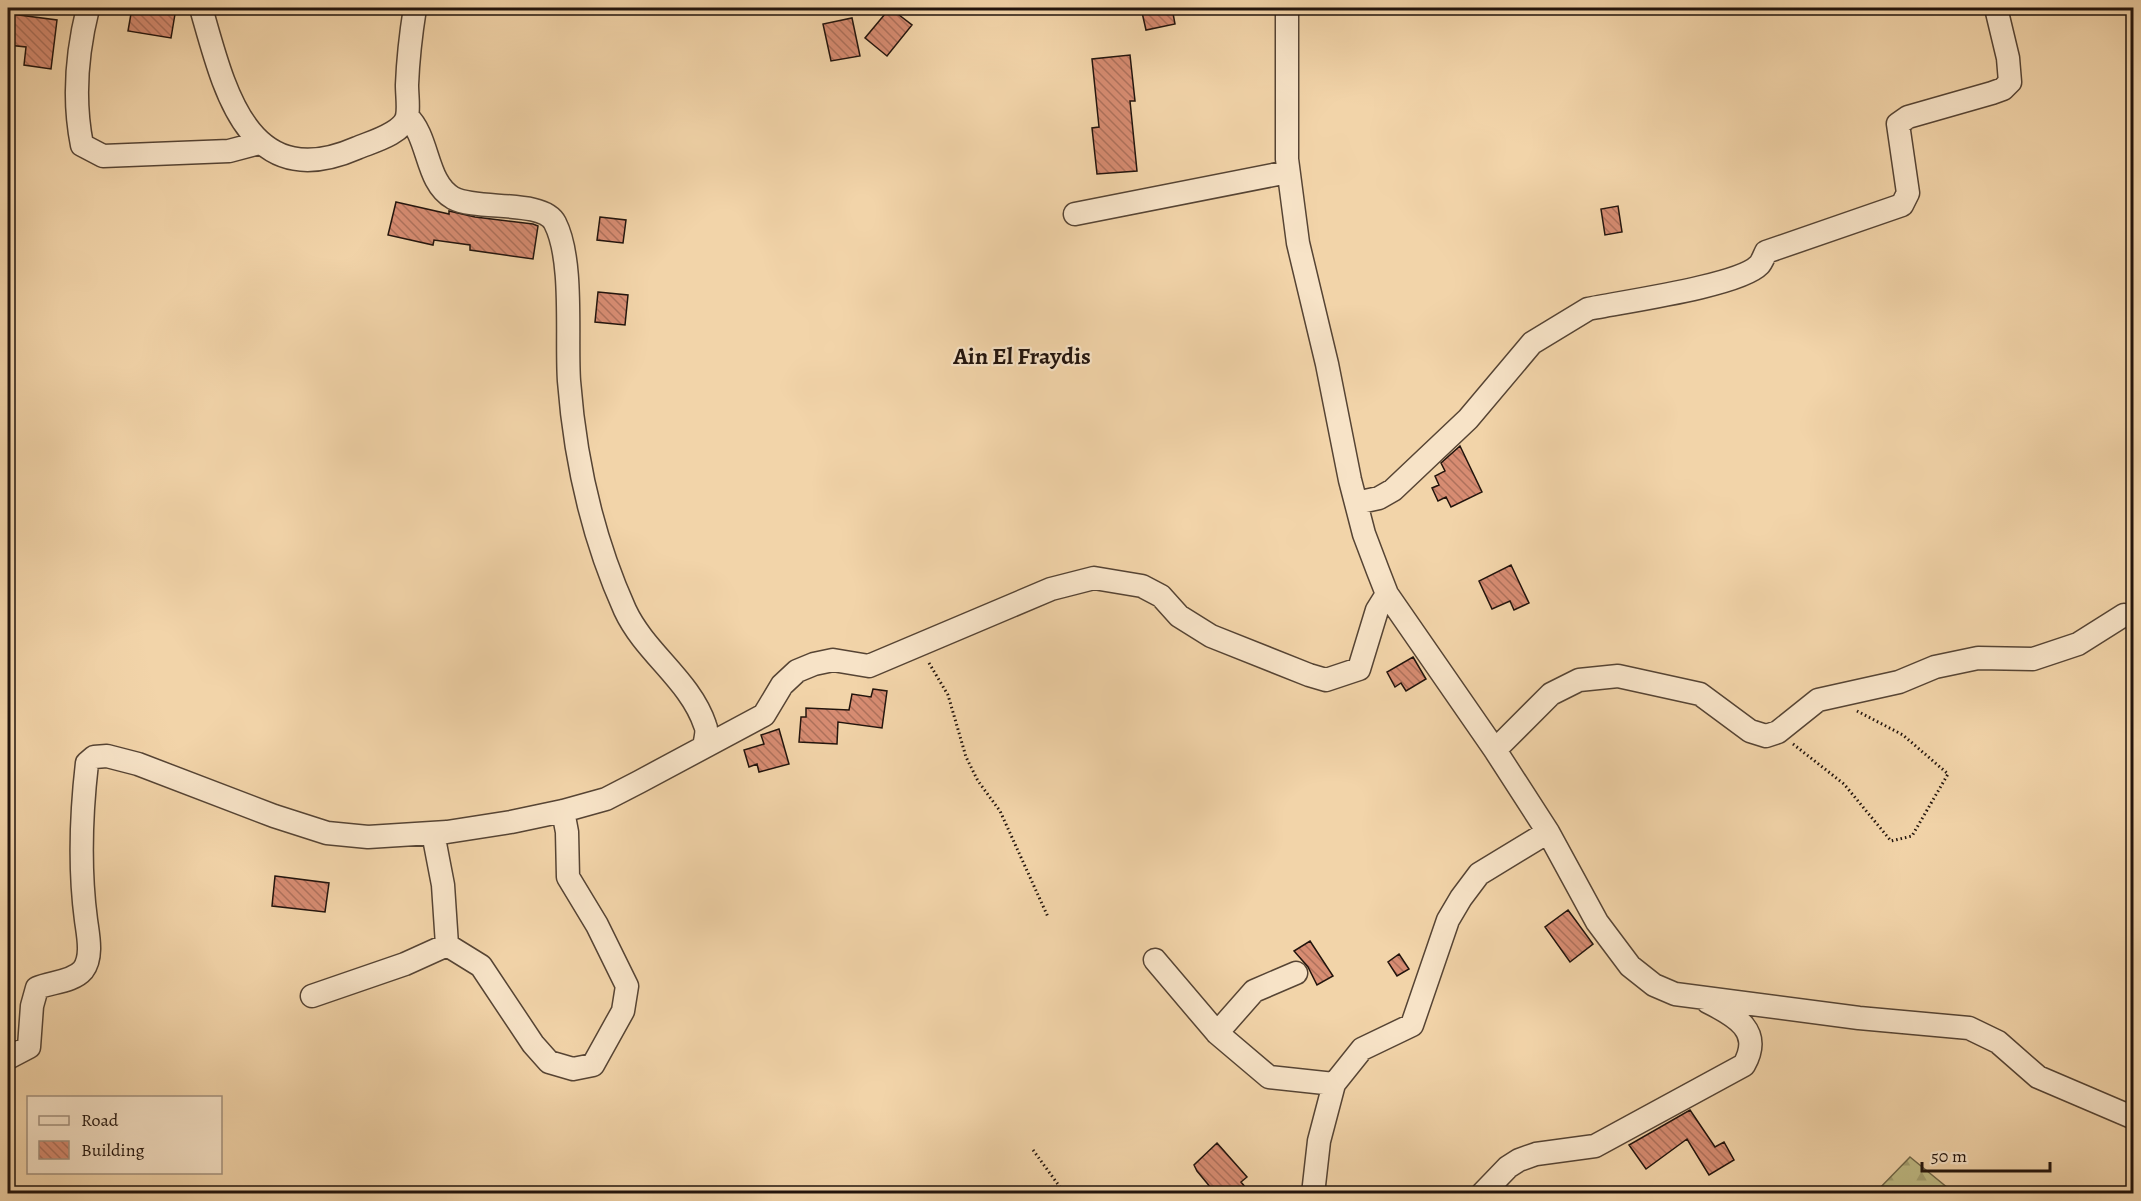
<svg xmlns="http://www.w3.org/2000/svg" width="2141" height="1201" viewBox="0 0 2141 1201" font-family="Alegreya,serif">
  <defs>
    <pattern id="forest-firs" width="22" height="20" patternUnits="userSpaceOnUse" patternTransform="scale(1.5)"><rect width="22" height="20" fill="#bfbb85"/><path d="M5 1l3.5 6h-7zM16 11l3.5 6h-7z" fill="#a4a072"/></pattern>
    <pattern id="building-back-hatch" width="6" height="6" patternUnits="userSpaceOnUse" patternTransform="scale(1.5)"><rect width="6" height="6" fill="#d78c72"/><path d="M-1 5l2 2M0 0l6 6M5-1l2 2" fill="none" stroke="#ae715c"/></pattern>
  </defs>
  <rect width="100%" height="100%" fill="#f2d4a9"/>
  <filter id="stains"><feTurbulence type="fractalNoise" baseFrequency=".00333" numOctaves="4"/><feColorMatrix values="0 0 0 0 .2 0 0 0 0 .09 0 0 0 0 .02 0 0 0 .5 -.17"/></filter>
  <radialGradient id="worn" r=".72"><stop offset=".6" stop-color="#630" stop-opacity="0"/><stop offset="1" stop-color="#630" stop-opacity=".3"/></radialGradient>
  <path fill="url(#forest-firs)" stroke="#706849" stroke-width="1.5" d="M1910 1157 1954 1193H1875Z"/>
  <path fill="url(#building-back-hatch)" stroke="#22140d" stroke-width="1.5" d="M132 8H176L171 38 128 31Z
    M890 8 912 25 887 56 865 38Z
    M1141 8H1172L1175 24 1146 30Z
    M11 14 57 20 51 69 24 65 26 47 8 45Z
    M852 18 860 56 831 61 823 24Z
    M1130 55 1135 101H1130L1137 171 1097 174 1092 128 1099 127 1092 59Z
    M396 202 449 214V211L475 217 533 224 538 226 533 259 470 250V245L434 240 433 245 388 235Z
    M1618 206 1622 232 1605 235 1601 209Z
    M600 217 626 220 623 243 597 240Z
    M598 292 628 295 625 325 595 322Z
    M1460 446 1482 492 1451 507 1446 497 1438 501 1432 488 1439 485 1435 476 1445 471 1441 463Z
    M1511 565 1529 603 1514 610 1510 601 1492 609 1479 581Z
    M1413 657 1426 679 1406 691 1401 683 1395 687 1387 672Z
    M873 689 887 691 882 728 838 722 837 744 799 742 801 717H806V708L849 710 852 694 871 697Z
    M779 729 789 764 759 772 757 764 749 767 744 750 764 744 761 735Z
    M275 876 329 883 325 912 272 906Z
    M1568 910 1593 944 1570 962 1545 927Z
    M1310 941 1333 976 1317 985 1308 967 1294 951Z
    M1399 954 1409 969 1397 976 1388 962Z
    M1690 1110 1715 1147 1724 1142 1734 1160 1709 1175 1687 1139 1646 1169 1629 1145Z
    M1217 1143 1247 1177 1241 1182 1251 1194H1216L1197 1171 1194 1165Z"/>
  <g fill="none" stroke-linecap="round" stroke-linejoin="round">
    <defs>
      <path id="minor" d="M88 8C77 52 73 100 82 145L103 156 229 151 259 143
        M201 8C224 88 247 196 357 148 371 142 402 134 407 117 409 108 407 95 407 85 408 59 411 33 415 8
        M1287 8V159L1298 243 1327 364 1350 480 1364 534 1378 571 1387 594 1495 750 1548 832 1597 922 1630 966 1654 985 1675 994 1859 1018 1969 1028 1998 1042 2038 1077 2134 1118
        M407 116C430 138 425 182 453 198 477 211 543 199 555 223 574 260 566 339 569 381 575 459 593 539 625 610 645 653 690 680 705 725 708 731 705 740 704 747
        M1075 214 1288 172
        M1356 503 1379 498 1393 490 1468 419 1532 343 1588 309C1621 302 1739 286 1759 265 1762 262 1764 256 1766 252L1902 205 1908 193 1898 124 1908 117 1992 93 2003 89 2010 82 2008 58 1996 8
        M1495 750 1551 694 1579 680 1618 676 1700 694 1750 731 1766 736 1778 732 1818 700 1899 682 1935 667 1978 658 2033 659 2078 644 2124 615
        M447 945 481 966 533 1044 549 1062 573 1069 593 1065 623 1011 627 986 597 925 568 877 567 832 563 811
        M1155 960 1217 1033
        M1296 973 1254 991 1217 1033 1269 1077 1334 1084
        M312 996 405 964 447 945 443 885 433 833
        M8 1058 29 1047 32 1006 37 988C51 982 73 982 83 970 93 957 88 935 86 920 79 867 81 815 87 763L94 757 107 756 138 764 274 816 327 833 368 837 447 832 511 822 563 811 606 799 639 782 764 715 782 685 797 671 814 664 833 660 869 666 1051 589 1094 578 1142 586 1161 596 1179 616 1211 636 1309 675 1326 680 1359 669 1377 610 1387 594
        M1313 1194 1319 1141 1334 1084 1362 1049 1412 1025 1448 920 1461 898 1479 874 1548 832
        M1482 1194 1508 1167 1519 1160 1536 1154 1595 1146 1744 1065C1763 1031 1736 1016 1708 1002"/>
    </defs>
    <use href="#minor" stroke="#564434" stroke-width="25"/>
    <path stroke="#22140d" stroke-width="3" stroke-dasharray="1.5 3" stroke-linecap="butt" d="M929 663 948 695 966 757 978 781 1000 811 1048 917
      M1793 744 1844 784 1891 841 1912 836 1948 774 1903 735 1857 711
      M1033 1150 1065 1194"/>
    <use href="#minor" stroke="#f7e3c7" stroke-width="22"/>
  </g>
  <g text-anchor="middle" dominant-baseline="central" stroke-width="4.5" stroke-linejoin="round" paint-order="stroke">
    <g font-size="24" font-weight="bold" fill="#22140d" stroke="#f7e3c7">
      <text x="1022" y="356">Ain El Fraydis</text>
    </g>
  </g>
  <rect width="2141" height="1201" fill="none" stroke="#f2d4a9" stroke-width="30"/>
  <rect x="9" y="9" width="2123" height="1183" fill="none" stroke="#22140d" stroke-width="3"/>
  <rect x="15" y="15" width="2111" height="1171" fill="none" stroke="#22140d" stroke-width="1.5"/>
  <rect x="27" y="1096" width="195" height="78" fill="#f7e3c7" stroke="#a2907d" stroke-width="1.5"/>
  <rect x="39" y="1116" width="30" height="9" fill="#f7e3c7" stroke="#a2907d" stroke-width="1.5"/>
  <text x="81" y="1126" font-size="18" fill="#22140d">Road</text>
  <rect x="39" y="1141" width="30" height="18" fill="url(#building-back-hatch)" stroke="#a2907d" stroke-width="1.5"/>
  <text x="81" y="1156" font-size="18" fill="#22140d">Building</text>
  <path d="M1922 1162v9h128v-9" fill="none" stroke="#22140d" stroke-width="3"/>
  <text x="1931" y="1162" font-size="18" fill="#22140d" stroke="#f7e3c7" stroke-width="4.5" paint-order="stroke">50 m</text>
  <rect width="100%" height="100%" filter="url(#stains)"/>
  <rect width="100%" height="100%" fill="url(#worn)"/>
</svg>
